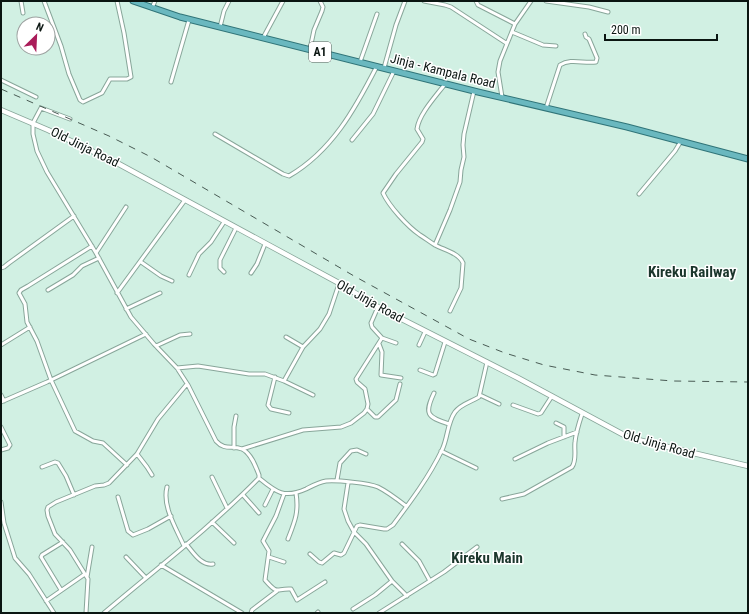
<svg xmlns="http://www.w3.org/2000/svg" width="749" height="614" viewBox="0 0 749 614" font-family="'Roboto Condensed',sans-serif">
  <rect width="100%" height="100%" fill="#d1f0e3"/>
  <g fill="none" stroke-linecap="round" stroke-linejoin="round">
    <defs>
      <path id="minor" d="M21 1 23 13
        M44 1 61 46 69 74 80 100 83 102 102 93 110 79H127L131 77 124 33 117 1
        M424 1 445 5 451 7 506 43
        M476 1 478 5 515 24
        M546 1 589 7 608 12
        M152 8 155 1
        M220 27 224 11 229 1
        M512 32 543 45 556 46
        M263 38 283 1
        M310 49 314 30 322 11 323 7 320 1
        M360 62 377 14
        M384 68 396 25 405 1
        M1 80 36 97
        M171 82 189 20
        M445 84C436 96 419 114 417 129L423 139 422 142 396 174 383 193C389 206 407 226 420 235 425 238 430 242 435 245 444 250 459 253 463 263L461 288 450 311
        M502 97 498 72 500 61 515 24 531 1
        M546 108 560 65C571 58 584 64 596 62L597 58 589 39 586 37 585 34
        M70 119 41 108 33 123V134L37 151 47 172 96 253 131 317 154 344 177 368 188 385 216 441C225 451 232 445 242 449 251 453 256 467 259 475V478C211 527 156 569 104 613
        M215 134 283 174 289 176C332 151 355 109 377 66
        M352 140 373 114 394 71
        M639 194 675 151 681 141
        M435 245 450 210 460 182 461 170 464 157 463 145 464 134 474 91
        M92 246 28 286 21 290 19 293 25 304 27 322 37 341 51 380 75 431 93 441 103 443 127 465
        M96 253 126 207
        M141 262 161 276 172 281
        M1 268 4 267 9 263 74 216
        M224 272 220 268V260L236 228
        M251 273 257 264 265 244
        M189 275 199 254 211 242 224 222
        M48 290 73 275 82 266 99 258
        M117 293 185 200
        M126 309 160 293
        M286 337 303 347
        M382 338 396 343
        M379 344 382 352 381 375 401 378
        M1 345 30 327
        M419 345 425 332
        M156 346 180 335 190 334
        M177 368 198 366 249 374H265L284 381 313 395
        M420 370 433 375 435 374 445 342
        M275 377 268 405 271 409 289 413
        M284 381 303 347 320 329 329 314 339 284
        M434 393C424 414 427 417 449 424
        M1 395 4 401
        M480 395 499 404
        M1 402 47 382 146 334
        M513 405 538 414 541 413 552 396
        M367 409 375 417H378L396 400 400 384
        M556 423 564 427V437
        M1 427 10 445 8 448 1 450
        M234 448V427L236 416
        M242 449 303 430 341 427 351 423 364 413 367 409 368 404 365 389 357 382 356 379 382 338 372 327 371 323 378 307
        M441 451 476 468
        M137 454 147 467 152 475
        M515 459 548 443 577 432
        M42 467 55 462 58 463 66 476 74 495
        M212 477 227 508
        M259 478C276 492 284 499 306 489 312 486 319 482 326 481 336 480 369 483 378 487 388 492 397 499 406 506
        M337 480 340 463 351 451 357 450 366 454
        M348 483 344 509 348 521 354 532 366 544 392 581 407 596
        M167 487C162 506 176 528 184 546
        M284 494 276 516 263 541 269 551 265 580C279 596 275 588 291 589L297 600 325 582
        M243 495 259 513
        M118 497 128 531 133 535 148 529 171 516
        M502 499 524 494 572 467C577 460 574 450 575 442 576 432 579 423 582 414
        M1 502 4 523 15 558 29 574 54 613
        M265 505 273 489
        M212 522 234 543
        M288 539C295 521 299 512 296 493
        M186 544C193 552 201 566 213 564
        M402 544 419 561 430 581
        M310 554 319 562 322 563 334 553 341 555 344 553 357 526 360 525 384 529H387L393 525C411 501 429 477 442 450 448 438 447 423 455 412 461 404 471 402 479 397L487 362
        M126 557 146 578
        M269 557 284 562
        M161 565 242 613
        M87 577 92 547
        M61 590 41 557 42 555 63 542
        M46 601 85 574
        M353 609 375 595 392 581
        M86 613 88 579 70 550 55 534 48 516 47 510 48 507 56 502 95 486 104 485 109 483 137 454 158 419 187 384
        M251 613 252 610 277 591
        M317 613 318 612
        M379 613 444 572 477 547"/>
      <path id="secondary" d="M1 110 48 130 117 163 337 282 378 307 518 378 624 435 634 439 748 466"/>
      <path id="trunk" d="M133 1 180 17 478 92 627 127 748 159"/>
    </defs>
    <use href="#minor" stroke="#88a69a" stroke-width="5"/>
    <use href="#secondary" stroke="#88a69a" stroke-width="6"/>
    <use href="#trunk" stroke="#307478" stroke-width="7"/>
    <use href="#minor" stroke="#fff" stroke-width="3"/>
    <use href="#secondary" stroke="#fff" stroke-width="4.5"/>
    <use href="#trunk" stroke="#6ab8bf" stroke-width="5"/>
    <path stroke="#495b54" stroke-width="1" stroke-dasharray="7 7" stroke-linecap="butt" d="M1 89 109 136 151 157 354 276 469 339 505 353 544 365 595 375 673 381 748 382"/>
  </g>
  <g text-anchor="middle" dominant-baseline="central" stroke-width="3" stroke-linejoin="round" paint-order="stroke">
    <rect fill="#fff" stroke="#545b58" stroke-width="1" x="309" y="42" width="22" height="20" rx="3"/>
    <g font-size="12" font-weight="bold" fill="#0a1511">
      <text x="320" y="52">A1</text>
    </g>
    <g font-size="13" fill="#0a1511" stroke="#fff">
      <text transform="translate(443 71) rotate(14)">Jinja - Kampala Road</text>
      <text transform="translate(85 147) rotate(26)">Old Jinja Road</text>
      <text transform="translate(370 301) rotate(29)">Old Jinja Road</text>
      <text transform="translate(659 444) rotate(16)">Old Jinja Road</text>
    </g>
    <g font-size="15" font-weight="bold" fill="#1b362c" stroke="#fff">
      <text x="692" y="272">Kireku Railway</text>
      <text x="487" y="558">Kireku Main</text>
    </g>
  </g>
  <rect width="749" height="614" fill="none" stroke="#0a1511" stroke-width="4"/>
  <g transform="translate(36 36) rotate(24)"><circle r="19" fill="#ffffff" stroke="#9da1a0"/>
  <path d="M0-3L7 15L0 10L-7 15Z" fill="#aa1c5a"/>
  <text y="-6" font-size="11" font-weight="bold" text-anchor="middle" fill="#0a1511">N</text>
  </g>
  <path d="M605 34v6h112v-6" fill="none" stroke="#0a1511" stroke-width="2"/>
  <text x="611" y="34" font-size="12" fill="#0a1511" stroke="#ffffff" stroke-width="3" paint-order="stroke">200 m</text>
</svg>
